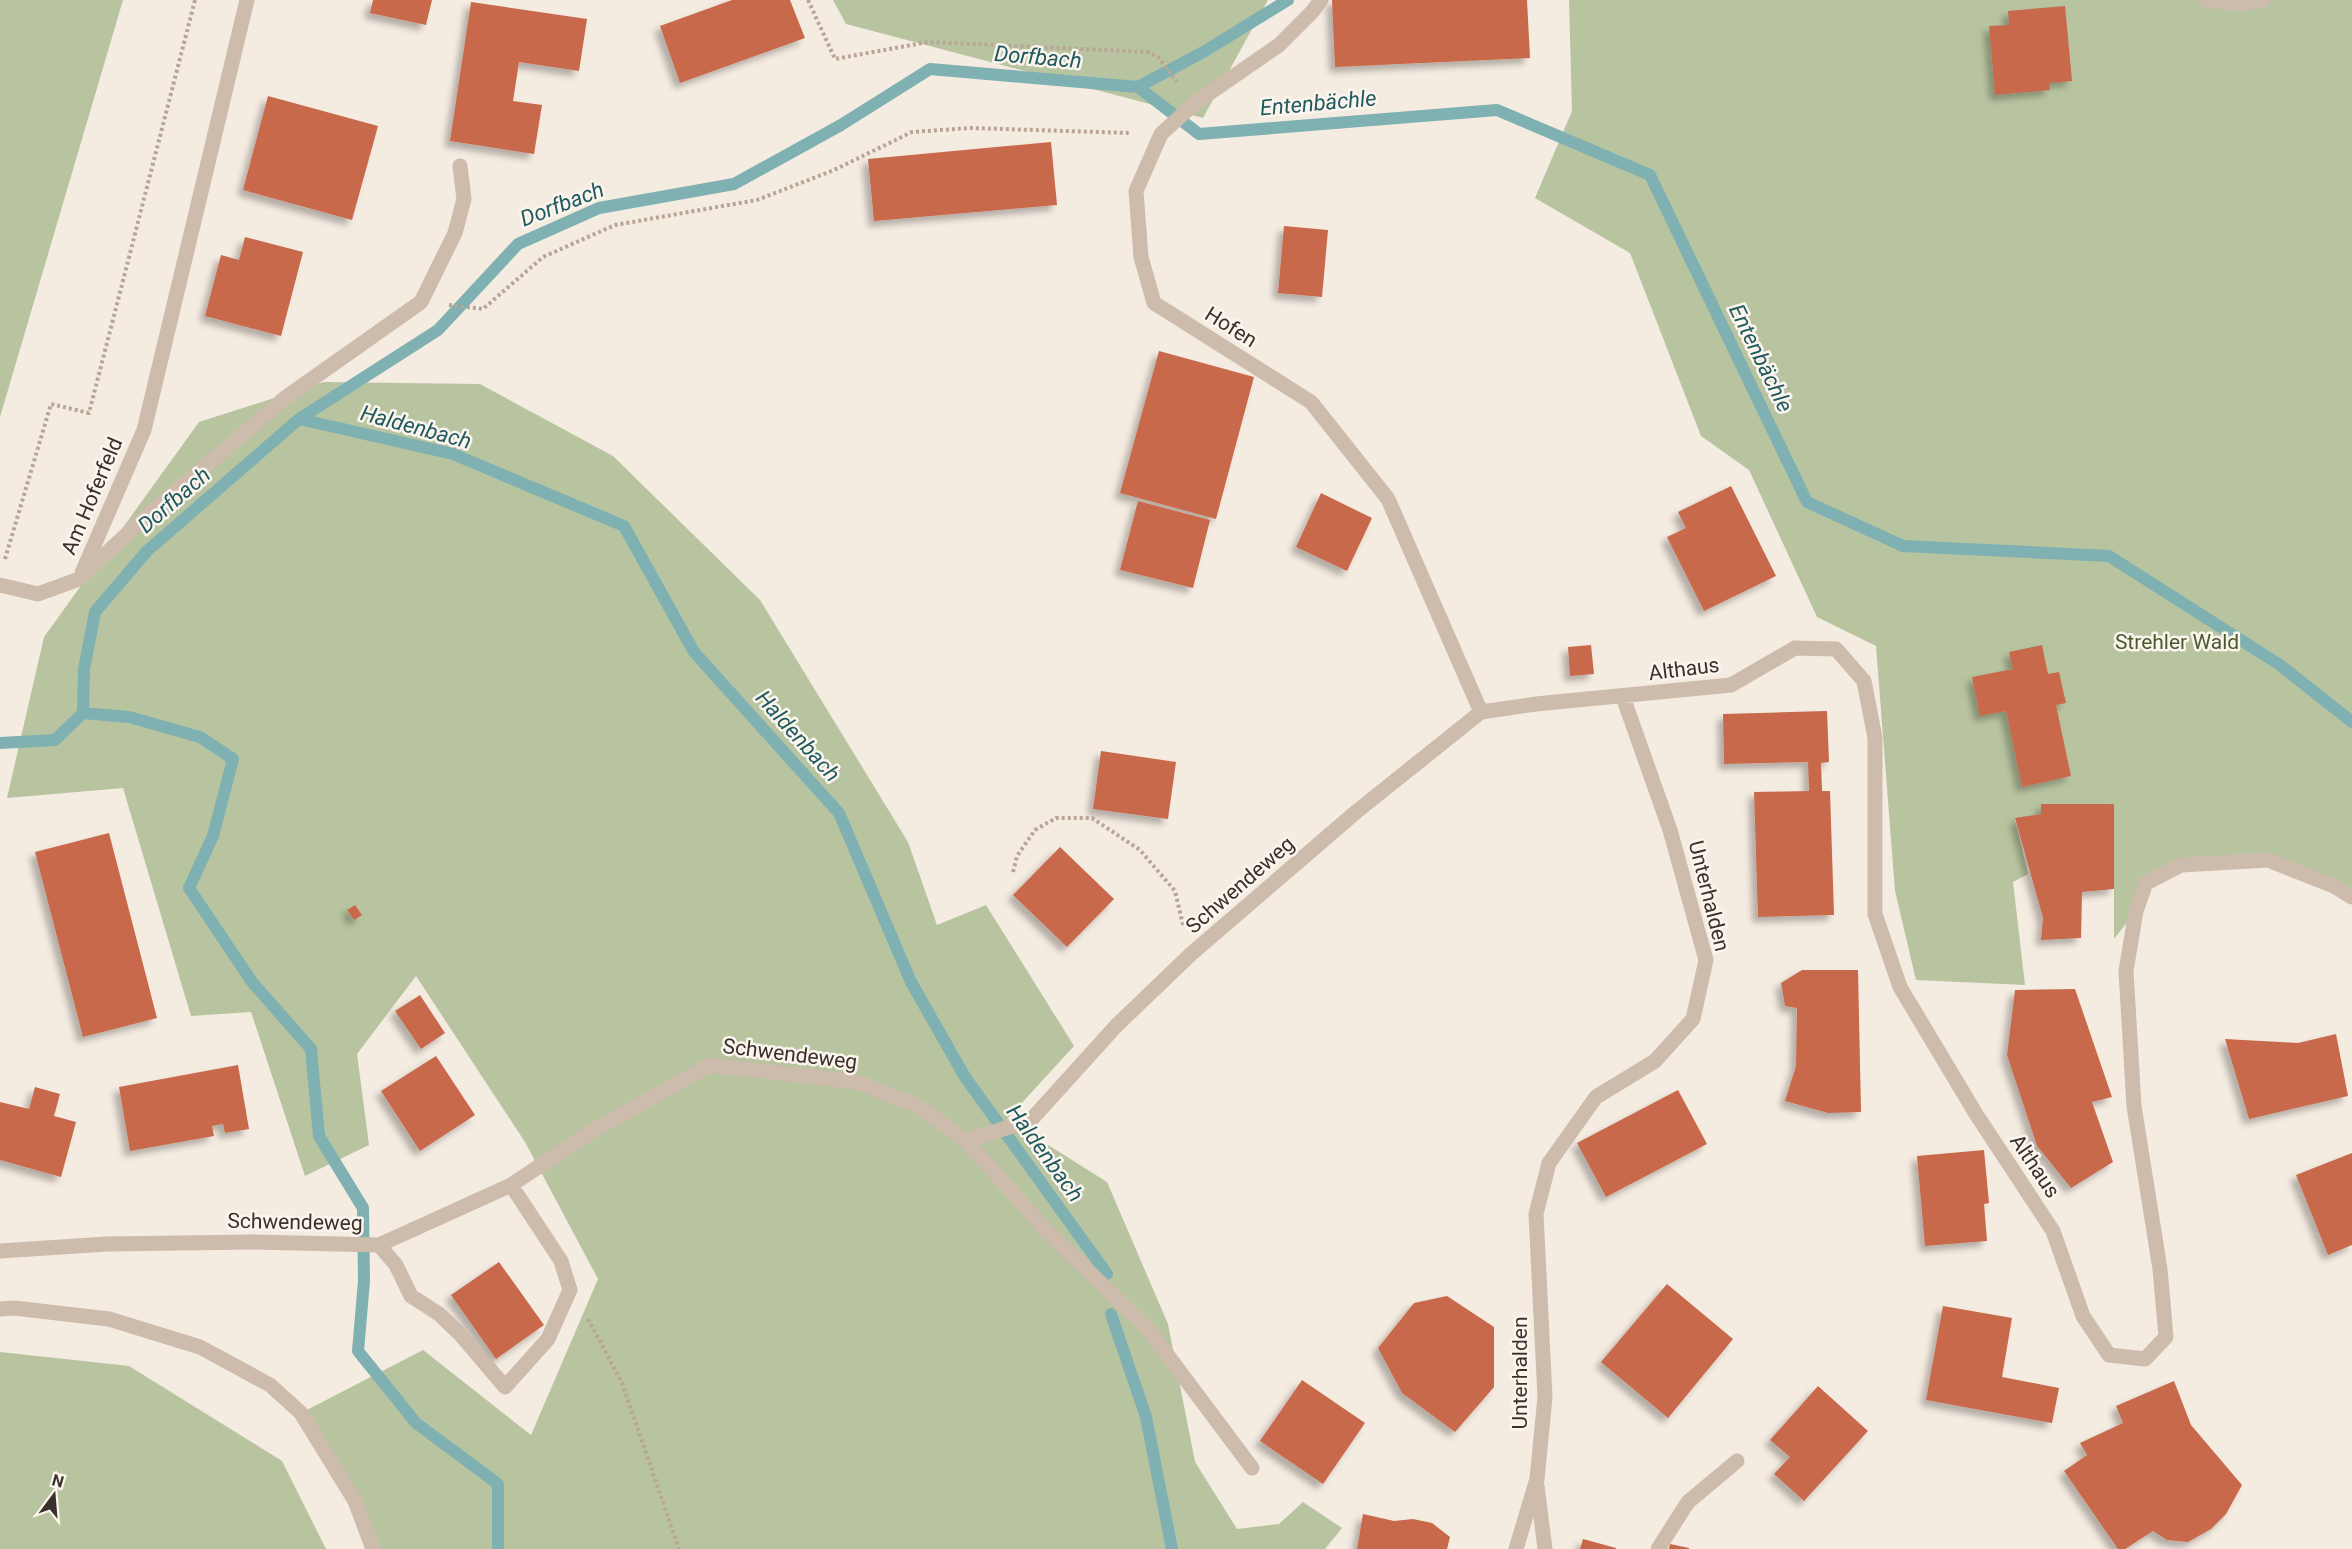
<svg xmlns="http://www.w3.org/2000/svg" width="2352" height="1549" viewBox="0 0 2352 1549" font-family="Roboto,sans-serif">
  <defs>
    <filter id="shadow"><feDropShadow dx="-5.5" dy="5.5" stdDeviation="3" flood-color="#0004"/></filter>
  </defs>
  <rect width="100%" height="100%" fill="#f4ebe1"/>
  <path fill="#b8c4a0" d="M0 0H123L0 417Z
    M833 0H1268L1203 118 846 24Z
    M1569 0H2352V897L2268 860 2181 865 2146 883 2136 911 2114 939V804L2041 805V814L2015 819 2028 874 2013 882 2025 985 1916 980 1895 891 1876 646 1817 617 1749 470 1701 436 1630 253 1535 198 1572 111Z
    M324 382 480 384 613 456 760 600 908 842 937 925 986 905 1074 1046 1007 1119 1107 1182 1168 1324 1195 1462 1237 1529 1279 1524 1303 1502 1342 1528 1325 1549H373L301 1413 423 1350 531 1435 598 1279 525 1142 416 976 357 1054 369 1145 305 1176 251 1012 191 1016 123 788 7 798 44 637 199 422Z
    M0 1352 129 1366 282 1461 326 1549H0Z"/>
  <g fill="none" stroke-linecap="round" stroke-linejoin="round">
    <path stroke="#7fb0b2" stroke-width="12" d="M1138 87 1199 134 1497 110 1650 175 1807 502 1903 546 2109 556 2280 665 2352 722
      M299 419 453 454 624 526 694 652 839 813 911 982 965 1077 1107 1274
      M83 713 129 717 200 737 233 759 213 836 189 888 252 982 311 1049 319 1136 363 1208 364 1281 358 1351 416 1423 498 1484V1549
      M0 743 55 740 83 713 84 669 95 612 147 551 299 419 438 330 518 244 599 208 734 184 841 125 930 69 1138 87 1205 51 1288 0
      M1111 1314 1146 1417 1172 1549"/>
  </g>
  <path fill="#c8694b" filter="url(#shadow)" d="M373 0H432L426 25 370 13Z
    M732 0H790L805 38 680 83 660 26Z
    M1332 0H1527L1530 58 1335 67Z
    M471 2 587 19 579 71 519 62 513 101 542 105 534 154 450 141Z
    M2065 6 2072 81 2049 83 2050 90 1995 95 1989 26 2009 25 2008 11Z
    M268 96 378 126 352 220 243 190Z
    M1051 142 1057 205 874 221 868 159Z
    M1284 226 1328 230 1322 297 1278 293Z
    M245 237 303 252 281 336 205 316 221 255 239 260Z
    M1159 351 1254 377 1216 519 1120 493Z
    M1731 486 1776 576 1704 611 1667 537 1686 528 1678 512Z
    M1321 493 1372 518 1347 571 1296 547Z
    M1138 501 1210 520 1193 588 1120 570Z
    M1591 645 1594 674 1570 676 1568 647Z
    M2042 645 2048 674 2059 672 2066 703 2056 705 2071 776 2022 787 2006 711 1980 716 1972 677 2013 669 2009 652Z
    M1827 711 1829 762 1821 763 1822 791H1830L1834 915 1758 917 1754 792 1809 791 1808 762 1724 764 1723 714Z
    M1101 751 1176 762 1168 819 1093 809Z
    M2041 804H2114V889L2082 892 2081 938 2041 940 2043 918 2015 818 2041 814Z
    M109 833 157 1018 83 1037 35 852Z
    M1060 847 1114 899 1067 947 1013 895Z
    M355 905 362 915 354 920 347 910Z
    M1802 970H1858L1861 1112 1828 1113 1785 1101 1796 1066 1797 1008 1785 1006 1781 983Z
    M2075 989 2112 1097 2092 1102 2113 1162 2071 1188 2037 1146 2007 1055 2015 990Z
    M420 995 445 1033 421 1049 395 1011Z
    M2336 1034 2348 1096 2249 1119 2225 1039 2298 1043Z
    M436 1056 475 1115 420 1151 381 1091Z
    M238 1065 249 1129 225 1133 223 1124 212 1126 214 1136 130 1151 119 1087Z
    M35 1087 60 1094 54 1116 76 1122 61 1177 0 1160V1102L29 1109Z
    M1678 1090 1707 1144 1606 1197 1577 1143Z
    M1984 1150 1989 1203 1984 1204 1987 1241 1925 1246 1917 1156Z
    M2352 1153V1245L2328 1255 2296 1175Z
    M499 1262 544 1325 496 1359 451 1295Z
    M1667 1284 1733 1339 1668 1418 1601 1362Z
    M1447 1296 1494 1327V1387L1455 1432 1402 1393 1378 1348 1414 1303Z
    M1943 1306 2012 1318 2002 1377 2059 1388 2052 1423 1926 1400Z
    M1302 1380 1365 1423 1323 1484 1260 1441Z
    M2174 1381 2191 1425 2242 1485 2226 1514 2211 1529 2188 1542 2167 1540 2153 1531 2125 1549H2118L2064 1471 2087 1455 2080 1443 2123 1423 2116 1406Z
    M1818 1386 1868 1431 1804 1501 1774 1474 1790 1457 1770 1440Z
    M1363 1514 1394 1521 1413 1519 1432 1523 1450 1537 1447 1549H1357Z
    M1583 1539 1616 1548V1549H1580Z
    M1670 1544 1689 1548V1549H1669Z"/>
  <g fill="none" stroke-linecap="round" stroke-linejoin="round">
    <path stroke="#b9a596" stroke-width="4" stroke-dasharray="3 3" stroke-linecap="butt" d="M808 0 835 59 928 42 1148 52 1159 58 1177 82
      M449 305 483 309 543 257 615 225 757 200 834 170 912 132 970 128 1130 133
      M5 559 51 404 89 413 195 0
      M1013 872 1017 856 1035 830 1056 818H1092L1140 850 1175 891 1183 925
      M588 1319 622 1383 679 1549"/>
    <path stroke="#cdbbac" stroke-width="15" d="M1321 0 1312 12 1279 45 1195 103 1161 134 1136 191 1141 257 1154 303 1311 402 1388 499 1481 712
      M2207 0 2242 4 2263 0
      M82 573 144 430 247 0
      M0 585 38 594 79 579 141 521 285 398 421 302 455 233 464 199 460 166
      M966 1141 1031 1120 1116 1026 1191 954 1356 812 1481 712 1536 704 1731 685 1795 648 1836 649 1864 681 1875 738V914L1900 987 1976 1114 2053 1231 2083 1316 2109 1355 2145 1359 2166 1337 2160 1269 2134 1106 2126 971 2136 911 2146 883 2181 865 2268 860 2334 886 2352 897
      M379 1245 396 1265 411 1296 439 1314 459 1333 505 1387 548 1339 570 1290 561 1261 511 1185
      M0 1251 107 1244 253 1242 379 1245 511 1185 594 1130 710 1065 857 1082 918 1106 966 1141 1047 1231 1148 1329 1252 1468
      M0 1309 14 1308 109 1319 200 1347 270 1385 301 1413 355 1501 373 1549
      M1537 1486 1545 1549
      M1516 1549 1537 1479 1545 1397 1536 1214 1549 1163 1596 1097 1655 1061 1693 1019 1706 960 1670 830 1623 697
      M1658 1549 1688 1502 1737 1461"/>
  </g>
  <g text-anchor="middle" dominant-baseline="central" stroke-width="5" stroke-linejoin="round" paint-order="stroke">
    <g font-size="21" fill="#3b302b" stroke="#fbf5ee">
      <text transform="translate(1231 327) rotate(32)">Hofen</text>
      <text transform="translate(92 496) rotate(-67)">Am Hoferfeld</text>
      <text transform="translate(1684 669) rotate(-7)">Althaus</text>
      <text transform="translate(1240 885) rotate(-41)">Schwendeweg</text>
      <text transform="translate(1709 896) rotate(76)">Unterhalden</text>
      <text transform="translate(790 1054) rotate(7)">Schwendeweg</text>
      <text transform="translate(2035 1166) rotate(56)">Althaus</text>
      <text transform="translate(295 1222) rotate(1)">Schwendeweg</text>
      <text transform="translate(1520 1373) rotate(-90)">Unterhalden</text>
    </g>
    <g font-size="21" fill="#4a5a2e" stroke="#fbf5ee">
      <text x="2177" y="642">Strehler Wald</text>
    </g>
    <g font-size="22" font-style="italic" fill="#1f5a5e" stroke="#fbf5ee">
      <text transform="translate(1038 57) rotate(5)">Dorfbach</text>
      <text transform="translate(1318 103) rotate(-5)">Entenbächle</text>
      <text transform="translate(562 204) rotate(-21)">Dorfbach</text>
      <text transform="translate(1761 358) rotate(64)">Entenbächle</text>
      <text transform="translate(416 427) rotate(15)">Haldenbach</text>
      <text transform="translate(174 500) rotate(-41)">Dorfbach</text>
      <text transform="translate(798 736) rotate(48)">Haldenbach</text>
      <text transform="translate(1045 1153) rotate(54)">Haldenbach</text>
    </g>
  </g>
  <g transform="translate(54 1495) rotate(16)" stroke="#fbf5ee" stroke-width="4.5" paint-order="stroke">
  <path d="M0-4.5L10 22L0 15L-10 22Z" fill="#3b302b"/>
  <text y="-9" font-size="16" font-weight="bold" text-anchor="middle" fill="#3b302b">N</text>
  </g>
</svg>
